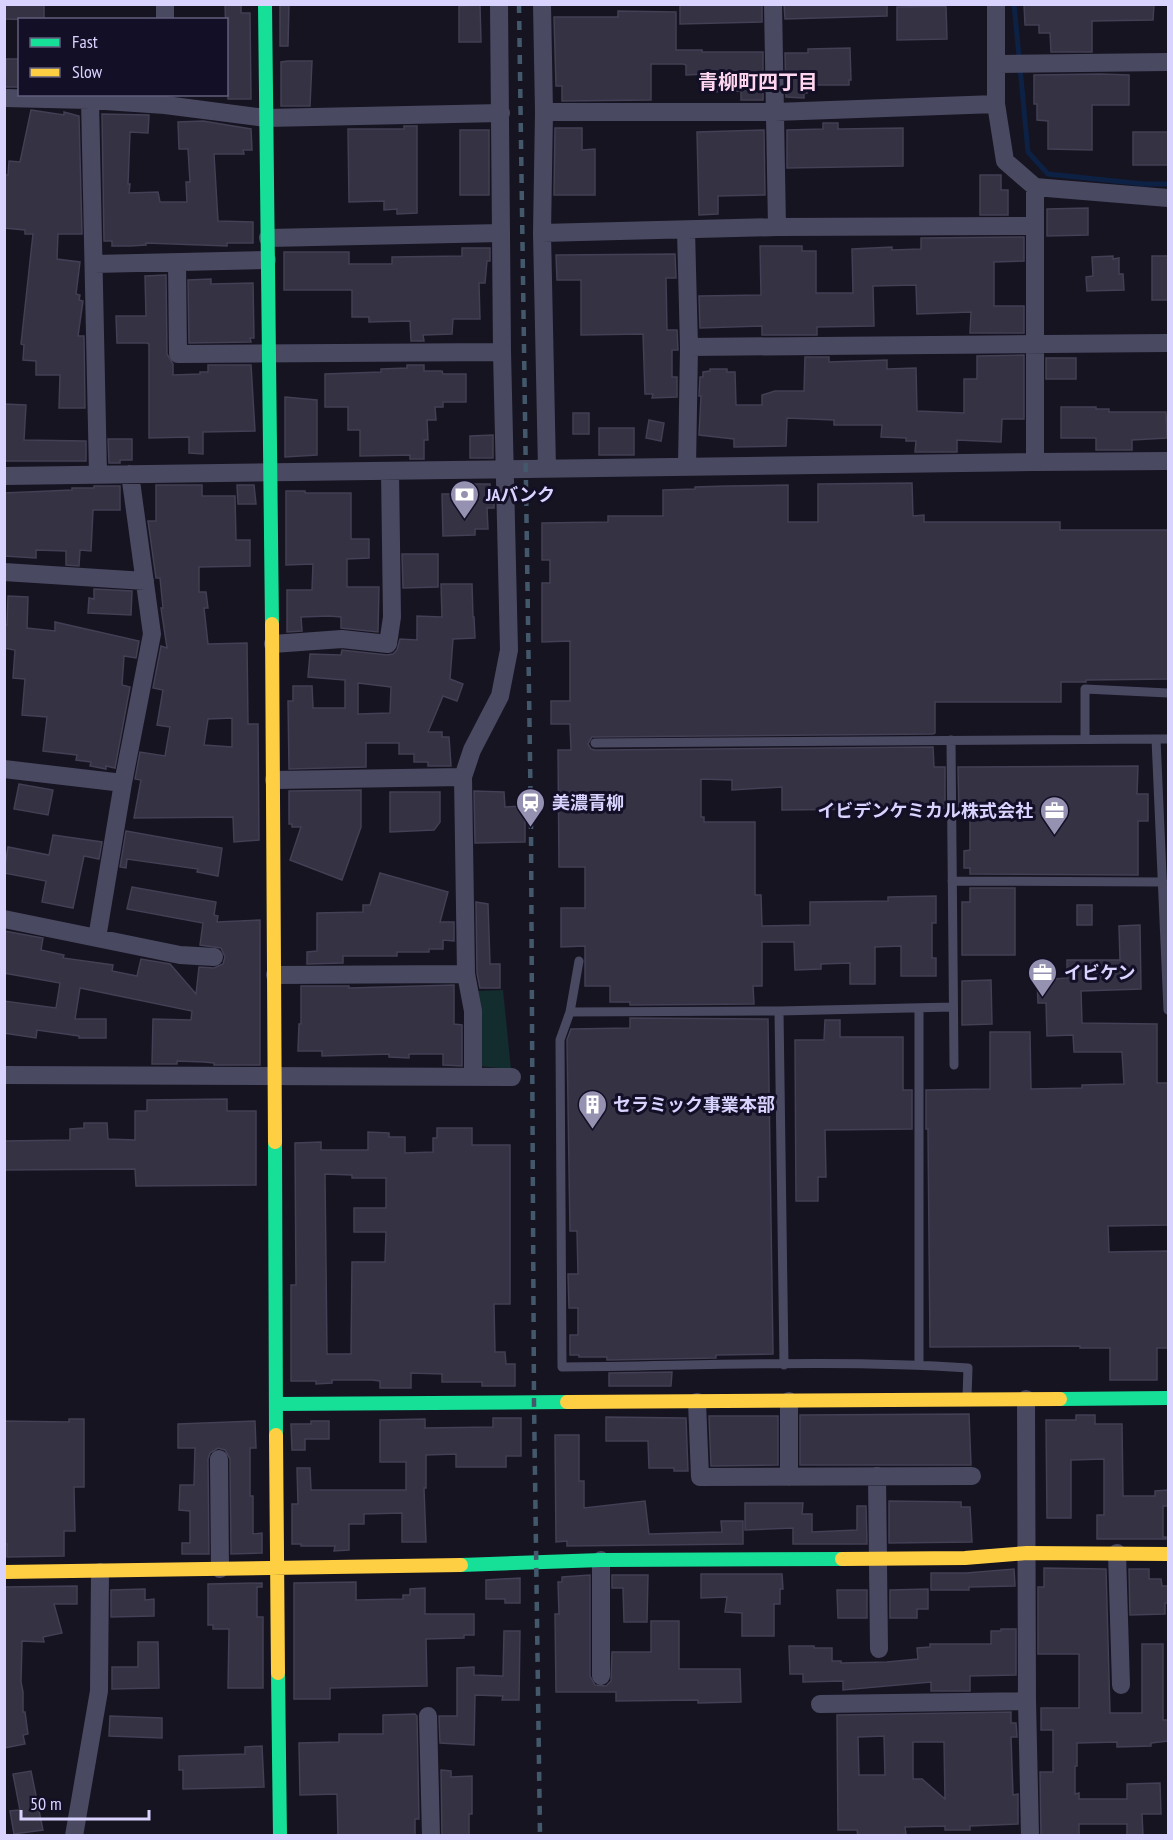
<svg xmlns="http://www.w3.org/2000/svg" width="1173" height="1840" viewBox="0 0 1173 1840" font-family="'PT Sans Narrow','Noto Sans JP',sans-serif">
  <rect width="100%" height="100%" fill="#161421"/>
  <path fill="#132c2d" d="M503 990 511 1069 478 1066V991Z"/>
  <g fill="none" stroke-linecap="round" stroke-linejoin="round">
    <path stroke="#0d2144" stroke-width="5" d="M1014 4 1028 152 1048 174 1144 184H1168"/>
  </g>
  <path fill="#343243" stroke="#433f54" stroke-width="1.5" fill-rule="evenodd" d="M4 4H44V20L4 19Z
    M225 4H241V13H250L251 99H228Z
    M280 4H289L288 46H280Z
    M680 4H762V22L680 24Z
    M784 4H887V16L785 19Z
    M1024 4H1154L1153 20 1092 21V52H1051L1050 33H1039V25H1025Z
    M480 5 481 42H459V6Z
    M946 6 947 39 897 40V7Z
    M618 11 676 12V50H702V52H763V100H741V91L709 92V74L686 75V65L683 64H651V100L562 101V86H556L554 17H618Z
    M850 48 851 80H849V85H807V93H804V98L786 97 785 53H808V49Z
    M6 59H20V87H5Z
    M288 61H312L310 106H281V62Z
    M1100 74 1129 75V105H1092V150L1048 149V121L1037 120V104H1034V75Z
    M31 110 64 115V112L79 116 82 234H58L57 259 80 262 76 294 80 295 79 300 83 301 78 336H84L85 408H59L60 375H36V361L23 360 24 345 21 344 33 234H25V230L4 228V175H8L9 161 20 162Z
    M102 114 149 115 148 133 130 132 128 184H130L129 193 158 192 160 202H187L186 182H190L188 149H179L178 122 203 121 251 129 252 150H243L244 154H214L218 221 253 222V243H227V246L146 243V245L130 246H112V241H104Z
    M823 123H838V129L903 128V166L787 168V130L823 129Z
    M404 126H417V213L397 214V209L384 210V201L349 202 348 129H404Z
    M555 128H582V150L595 149V195H554Z
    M460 130H489V195H460Z
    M764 130 765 195 718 196V214L699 215 697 132Z
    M1133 132H1168V165H1133Z
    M980 175H1001V190H1008V215H980Z
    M1088 208V235L1047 236V209Z
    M1024 237V261L994 262V306H1024V333H970L971 312 917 314 916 285 873 286 874 326 817 327V335H762V326L700 328 699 296 761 295 760 246H802V251H816V293H853L852 249 892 247V250L921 249V238Z
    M462 248H490V261H487L485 283H479L480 319H453L452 334 423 335 424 341H411L410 321 369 322V317H352V290H284V252H349V264H392V257L462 256Z
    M675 254 676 278H666L667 330H677L678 350H672V377H677V397L652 398 653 394H645L643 334 581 335V280H557L556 255Z
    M1113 256V259L1119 258V274H1123L1124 290 1087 291 1086 277 1093 276 1092 257Z
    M1152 256H1168V300H1152Z
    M166 275 167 354 173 364V375L200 374V372H208V365H251L255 431 203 432V454L189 453V437L149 438V344L147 343H117L116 316H146L145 276Z
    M211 279V284L253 283 254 338H250L251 342 189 343 188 280Z
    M1024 355V419H1002L1001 442 957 440V452H915L916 441H906V438L881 437 882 425H834V420L787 418 786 446 734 447V439L699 435 701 396H699L700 377H703V372L710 371V369H727V372H735L736 405H762V395L775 391H804L805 357H829V362L887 360V369L916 368 917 411 964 413V379H977V356Z
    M1046 358H1076V379H1046Z
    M407 365H424V371H442L443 374H466V402H443V407H435L436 420H427L428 440H424V459H410V455L360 456V430H348V407H325V374L381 372V369L407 368Z
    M285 397 317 400V455L285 457Z
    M4 404 26 405 24 440 86 441V461H4Z
    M1061 407H1096V409H1109V412H1166L1167 438 1132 440V450H1096V438H1061Z
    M573 413H589V434H573Z
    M649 420 664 423 661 441 646 438Z
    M599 428H634V455H599Z
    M493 435V458H470V436Z
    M108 439H132V460H120V463H109Z
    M912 483 913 516 924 515V522H1060V530H1168V679L1086 680V682H1061V702H935V733L933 734 592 737 588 744 591 749 595 750 933 747 934 767H945V808L782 810V787L732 790V780L701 779V817H704V822H755V895H761L762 926 810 925V902L888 901V897L936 896V923H932V958H936V976H901V946L875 947V984H850V963L821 964V969L795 970 794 942H762V986H753L754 1004 630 1005V1002H610V986H585V946L561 947V908H585V867H559L558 750H571L570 724H551V701H570V641L542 642V583H550V560H542V523L608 522V516H663V490L695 489V487L727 486 788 485V522H818V484Z
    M471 484H490V489H494V508H487L488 529H475V535L443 536 442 494H472Z
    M156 485H202V496H235L236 540H250V566L199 567V592H206L208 608H204L208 644 247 643 248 724H258L259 840 234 842 233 817 134 818 141 780 135 779 140 752 165 756 170 727 157 725 163 690 153 688 161 646 167 648 161 608H163L160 578H156L148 521H156ZM232 718V747L204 745 208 719Z
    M237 485H254L256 504H238Z
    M94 486H120V510H93L91 551 80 550 79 566 66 565V551L36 550V558L4 556V493L72 490V488H94Z
    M286 491H305V493H351V539H369V558L347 559V587H379L378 632 341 628V617L329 616 301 617 302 631 287 632V590H312L313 564 286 565Z
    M402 554H438V587L403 588Z
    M441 584H472L473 617H474L475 638 453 639 450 679 463 684 457 701 443 696 428 732H442V737H449L451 766H428V762H414V754H399V743H366V767L289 769 288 701H293V686H312L313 708H345V680L308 677 310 654 341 655 342 650 387 655 393 654 397 650 400 639 417 640V616L442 617ZM358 683 391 687 390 713 358 714Z
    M94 589 132 591 131 615 88 613 89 598 94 599Z
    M8 596 28 597 27 628 55 631V622L139 641 136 658 124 656 122 685 130 687 115 768 106 766V769L90 766 91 762 76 760 77 755 43 751 47 717 22 715 25 679 13 678 15 650 4 648V625H7Z
    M1138 766 1137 794H1148V821H1138V875L970 874V868H964V851L970 850V813H959L958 767Z
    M19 784 53 790 48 815 14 809Z
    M361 790V827L342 880 290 860 301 827H292V824H289V791Z
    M474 791 504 792 505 807 525 806V842L475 843Z
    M390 792H440V822L434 830 390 832Z
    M126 831 222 848 218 876 197 872 198 869 127 859 126 868 120 867Z
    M53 835 102 842 99 859 84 856 73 908 42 902 46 881 4 873 8 847 49 855Z
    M380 873 448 892 440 922H454V941L443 940V949H429V952H397V956H343V963L307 964V952L317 951V913L363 912V905H370Z
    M132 887 216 902 214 915 218 916 217 922 260 920V1065H214V1063L204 1062 177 1061V1064H152L153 1019 191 1020 192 1011 80 988 75 1019H106V1038H79V1036L37 1030 36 1038 4 1033V1001L56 1008 60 983 4 973V931L43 938 41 950 64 955 63 958 113 965 112 971 137 976 141 959 170 964 196 994 199 967 214 968 223 964 225 957 221 948 200 945 203 923 127 909Z
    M970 888H1015V955H962V902H970Z
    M476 902 488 904 490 964H500V988H480L477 973Z
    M1077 905H1092V925H1077Z
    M1140 925 1141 989 1081 991 1082 1023 1157 1024V1083H1168V1225L1108 1226 1109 1252 1168 1251V1348H1157V1380H1110V1348H1080V1346L930 1347 928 1129H926V1090L990 1089V1032H1030L1031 1089 1082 1088V1085L1124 1084 1122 1052H1074L1073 1035 1047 1036 1046 1003H1038L1037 980 1067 978V960H1120L1119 926Z
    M991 980 992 1024 962 1025V981Z
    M454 985V1024L462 1025V1066L443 1065V1054H409V1058L389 1057V1054L322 1056V1051H298L299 1024H301V986H349V988Z
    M630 1018 768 1019 773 1354 716 1355V1358L607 1360V1357H579V1355H570V1335H578V1308H569L568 1274H578L577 1231H570L567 1040 571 1029 630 1028Z
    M825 1020H840V1037H903V1090H912V1129L825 1130 826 1177H818V1201H796L795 1040H824Z
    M227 1099V1111H256V1185L136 1186 135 1169 4 1170V1141L70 1140V1129L84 1128V1123H107L108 1139 135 1140V1111H147V1100Z
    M437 1128H472V1145H510V1304H494L495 1352H505L506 1364H515V1386H482V1382H442V1374L411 1373V1388H380V1381L372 1380H332V1383L316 1384V1381H291V1285H296L295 1143 321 1142V1150H368V1132L389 1133V1137H405V1153L433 1152V1138H437ZM325 1174 352 1175V1178H386V1208H354V1232H386L385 1262H352L351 1354H327Z
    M672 1372 671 1386H609V1373Z
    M969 1414 971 1465H800V1415Z
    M1076 1415H1095V1424H1122L1123 1496H1155V1491L1168 1490V1506H1163V1537H1166V1539H1097V1515H1104V1459L1071 1460V1518H1047L1046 1420H1076Z
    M709 1416H778V1465L711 1466Z
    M606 1417 686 1418 688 1471H674V1468H649L648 1441H606Z
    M493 1418H521V1456H506V1467H456V1454L426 1455V1488H424L426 1542H402V1513L364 1514V1524H349V1550L334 1551 335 1546H301V1544H292V1504H298L297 1468H310L311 1490H406V1462H380V1420L425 1419V1428L493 1427Z
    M69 1419H84V1487H74L75 1531H64V1556L7 1557V1544H4V1421L69 1422Z
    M255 1421 256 1448H250V1496H253V1534L262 1533V1553L231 1554 230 1459 225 1450 218 1448 210 1453 208 1459 209 1554H182V1543H190V1511L179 1510 180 1485H194L195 1448H178V1424Z
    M311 1421H329V1439H305V1450H292L291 1424H311Z
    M555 1435H579V1481H584V1508L645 1501 649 1534 722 1532 721 1521H743V1544L567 1546V1541L556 1542Z
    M889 1501 961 1502V1507H970L972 1542 889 1543Z
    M745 1503H803L802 1514H812V1532L857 1530V1506H866L867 1544H793V1528L745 1530Z
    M1044 1568 1106 1569 1110 1713H1142V1644H1163V1720H1168V1741L1151 1743V1746L1117 1747V1742L1077 1743V1766H1075V1794L1079 1793V1799H1127V1784L1160 1783 1161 1814H1142L1143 1836H1127V1824H1079V1836H1041L1040 1772H1053V1730H1041V1708H1079V1654H1038V1587H1044Z
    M1014 1569 1015 1586 969 1587V1590H931V1573H966Z
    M1129 1569H1149V1579H1161L1162 1586H1168V1603H1165V1614L1130 1615Z
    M701 1574H782L783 1589H780V1604H774V1636H742V1613L725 1612 727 1597 701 1598Z
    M590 1575V1676L595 1685 606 1686 611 1681 612 1652H651V1621H679V1669H740L741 1702 698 1703V1700L616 1701V1692H556L555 1614H559L558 1582H562V1577Z
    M612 1575H648L647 1622H624L623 1588H612Z
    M520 1578V1603H505V1599H486V1580Z
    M356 1582V1600L403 1599V1595H410V1589L425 1588V1614H474V1635H464V1638L426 1639 427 1686 330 1688V1699H294V1583Z
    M262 1583V1587H257V1617H263V1688H228L229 1629H213V1625H208V1584Z
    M77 1586V1604H54L62 1633 43 1637 44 1642 22 1641 21 1682 23 1692V1712H25L28 1734 23 1735 25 1744 4 1748V1587Z
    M145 1589V1600L154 1599V1616L111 1617V1590Z
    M928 1589V1609H917V1618H890V1590Z
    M837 1590H867V1618H838Z
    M1001 1629H1016V1675L970 1676V1691H931V1682L843 1690V1681L803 1682V1674H790L789 1646H814V1648H832V1661H841V1663L887 1662 918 1659 917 1648 930 1647V1644H991V1631H1001Z
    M504 1631H520L519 1700H502L503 1696 475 1695 474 1745 440 1743 439 1716H457V1668L474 1667V1675L503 1676Z
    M138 1642H158L159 1688 112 1689V1667H138Z
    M1011 1712V1723H1016L1017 1737H1011L1013 1795 1018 1794V1824L970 1826V1830H945V1826L905 1827 906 1834 891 1836H858L857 1830H838L837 1715ZM884 1736 885 1775H859L858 1737ZM913 1742H944L945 1799 922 1779H913Z
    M415 1714 417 1716 419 1819H415V1836H338L337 1794 300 1795 299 1743 339 1742V1734H383V1715Z
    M110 1716 162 1718V1738L109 1736Z
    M262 1746 264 1787 183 1789V1770H179V1756L245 1754V1747Z
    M441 1770 451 1771V1777L472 1776V1814H469V1836H442Z
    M31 1771 43 1830 14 1834 10 1811 20 1810 13 1774Z"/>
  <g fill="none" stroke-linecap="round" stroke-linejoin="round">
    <path stroke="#4a4962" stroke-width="9" d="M1085 739V689L1168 693
      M1168 739H1156L1168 1010
      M951 740 954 1065
      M595 743 1156 739
      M952 881 1163 882
      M579 961 570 1012 779 1011 953 1007
      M779 1011 784 1365
      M570 1012 560 1040 562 1367C697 1366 834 1359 968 1368L967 1397
      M919 1365V1008"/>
    <path stroke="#4a4962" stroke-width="18" d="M165 4V20
      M542 4 544 112 542 233 547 469
      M773 4 777 227
      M996 4V104L1005 161 1035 187 1168 198
      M997 64 1168 62
      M4 98 90 100 165 105 266 118 501 113
      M90 100 98 474
      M544 112H775L996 104
      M1035 187V462
      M686 230 689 347 687 467
      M542 233 777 227 1034 226
      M268 238 501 233
      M177 263 178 354 502 352
      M94 264 267 260
      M689 347 1168 343
      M4 476 1035 462 1168 461
      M4 572 145 581
      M273 644 342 639 388 644 392 617 390 471
      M4 769 123 783 152 634 130 474
      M274 780 463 777
      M4 919 180 955 214 957
      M97 938 123 783
      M275 975 466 974
      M4 1075 512 1077
      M473 1077V1011L466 974 463 777 472 750 500 696 509 650 502 352 499 4
      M1026 1399 1027 1701 1030 1836
      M697 1402 700 1477 972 1476
      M219 1459 220 1569
      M877 1476 879 1649
      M789 1477V1401
      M1117 1553 1121 1685
      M601 1560V1676
      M820 1704 1027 1701
      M428 1716 431 1836
      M74 1836 99 1691 100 1572"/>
    <path stroke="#16e098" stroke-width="14" d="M265 4 272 624
      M275 1142 276 1435
      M1060 1399 1168 1398
      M276 1404 567 1402
      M461 1565 601 1560 842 1559
      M278 1673 280 1836"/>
    <path stroke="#ffcf43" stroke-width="14" d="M272 624 275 1142
      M567 1402 1060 1399
      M276 1435 278 1673
      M842 1559 965 1558 1027 1553 1168 1554
      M4 1572 461 1565"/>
    <path stroke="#43596b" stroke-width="4.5" stroke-dasharray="9 8" stroke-linecap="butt" d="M519 4 531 827 534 1403 540 1836"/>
  </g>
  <defs>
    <symbol id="bank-pin" viewBox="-11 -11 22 30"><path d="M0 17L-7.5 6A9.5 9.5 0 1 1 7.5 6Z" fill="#9591b1" stroke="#130f26"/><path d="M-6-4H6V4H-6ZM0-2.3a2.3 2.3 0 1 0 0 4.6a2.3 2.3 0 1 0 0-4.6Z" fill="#fff"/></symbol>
    <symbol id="station-pin" viewBox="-11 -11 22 30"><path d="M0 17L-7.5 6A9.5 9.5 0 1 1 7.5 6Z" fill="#9591b1" stroke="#130f26"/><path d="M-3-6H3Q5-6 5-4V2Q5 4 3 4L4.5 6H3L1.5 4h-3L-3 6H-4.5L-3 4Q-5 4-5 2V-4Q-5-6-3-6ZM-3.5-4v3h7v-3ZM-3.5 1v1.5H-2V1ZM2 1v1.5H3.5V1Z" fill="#fff"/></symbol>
    <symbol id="office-pin" viewBox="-11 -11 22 30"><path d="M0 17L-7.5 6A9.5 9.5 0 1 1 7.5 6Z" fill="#9591b1" stroke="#130f26"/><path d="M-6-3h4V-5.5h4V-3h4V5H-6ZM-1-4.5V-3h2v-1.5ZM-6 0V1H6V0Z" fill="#fff"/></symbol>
    <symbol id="building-pin" viewBox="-11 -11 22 30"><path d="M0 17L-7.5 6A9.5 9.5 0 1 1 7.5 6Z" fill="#9591b1" stroke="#130f26"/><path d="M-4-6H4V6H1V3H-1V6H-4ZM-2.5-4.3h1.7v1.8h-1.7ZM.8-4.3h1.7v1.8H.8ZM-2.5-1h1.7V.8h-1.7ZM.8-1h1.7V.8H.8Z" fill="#fff"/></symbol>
  </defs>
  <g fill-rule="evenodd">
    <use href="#bank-pin" x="448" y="478" width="33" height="45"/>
    <use href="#station-pin" x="514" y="786" width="33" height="45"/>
    <use href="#office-pin" x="1038" y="794" width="33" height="45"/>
    <use href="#office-pin" x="1026" y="956" width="33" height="45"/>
    <use href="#building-pin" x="576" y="1088" width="33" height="45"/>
  </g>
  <g text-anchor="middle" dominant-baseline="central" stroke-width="6" stroke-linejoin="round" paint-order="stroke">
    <g font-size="18" font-weight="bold" fill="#d9d4ff" stroke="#130f26" text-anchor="start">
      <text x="486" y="494">JAバンク</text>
      <text x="552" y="802">美濃青柳</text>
      <text x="1033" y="810" text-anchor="end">イビデンケミカル株式会社</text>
      <text x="1064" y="972">イビケン</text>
      <text x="613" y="1104">セラミック事業本部</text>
    </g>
    <g font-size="20" font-weight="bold" fill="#ffd6f0" stroke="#130f26">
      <text x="758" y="82">青柳町四丁目</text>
    </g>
  </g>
  <rect width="1173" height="1840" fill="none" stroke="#d9d4ff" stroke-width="12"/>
  <rect x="18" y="18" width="210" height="78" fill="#130f26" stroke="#625e7d" stroke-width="1.5"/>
  <rect x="30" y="38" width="30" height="9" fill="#16e098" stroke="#625e7d" stroke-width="1.5"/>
  <text x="72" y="48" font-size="18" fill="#d9d4ff">Fast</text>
  <rect x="30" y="68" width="30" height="9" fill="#ffcf43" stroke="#625e7d" stroke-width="1.5"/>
  <text x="72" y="78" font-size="18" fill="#d9d4ff">Slow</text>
  <path d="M21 1810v9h128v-9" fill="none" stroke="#d9d4ff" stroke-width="3"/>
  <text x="30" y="1810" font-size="18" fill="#d9d4ff" stroke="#130f26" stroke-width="4.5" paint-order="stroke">50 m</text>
</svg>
